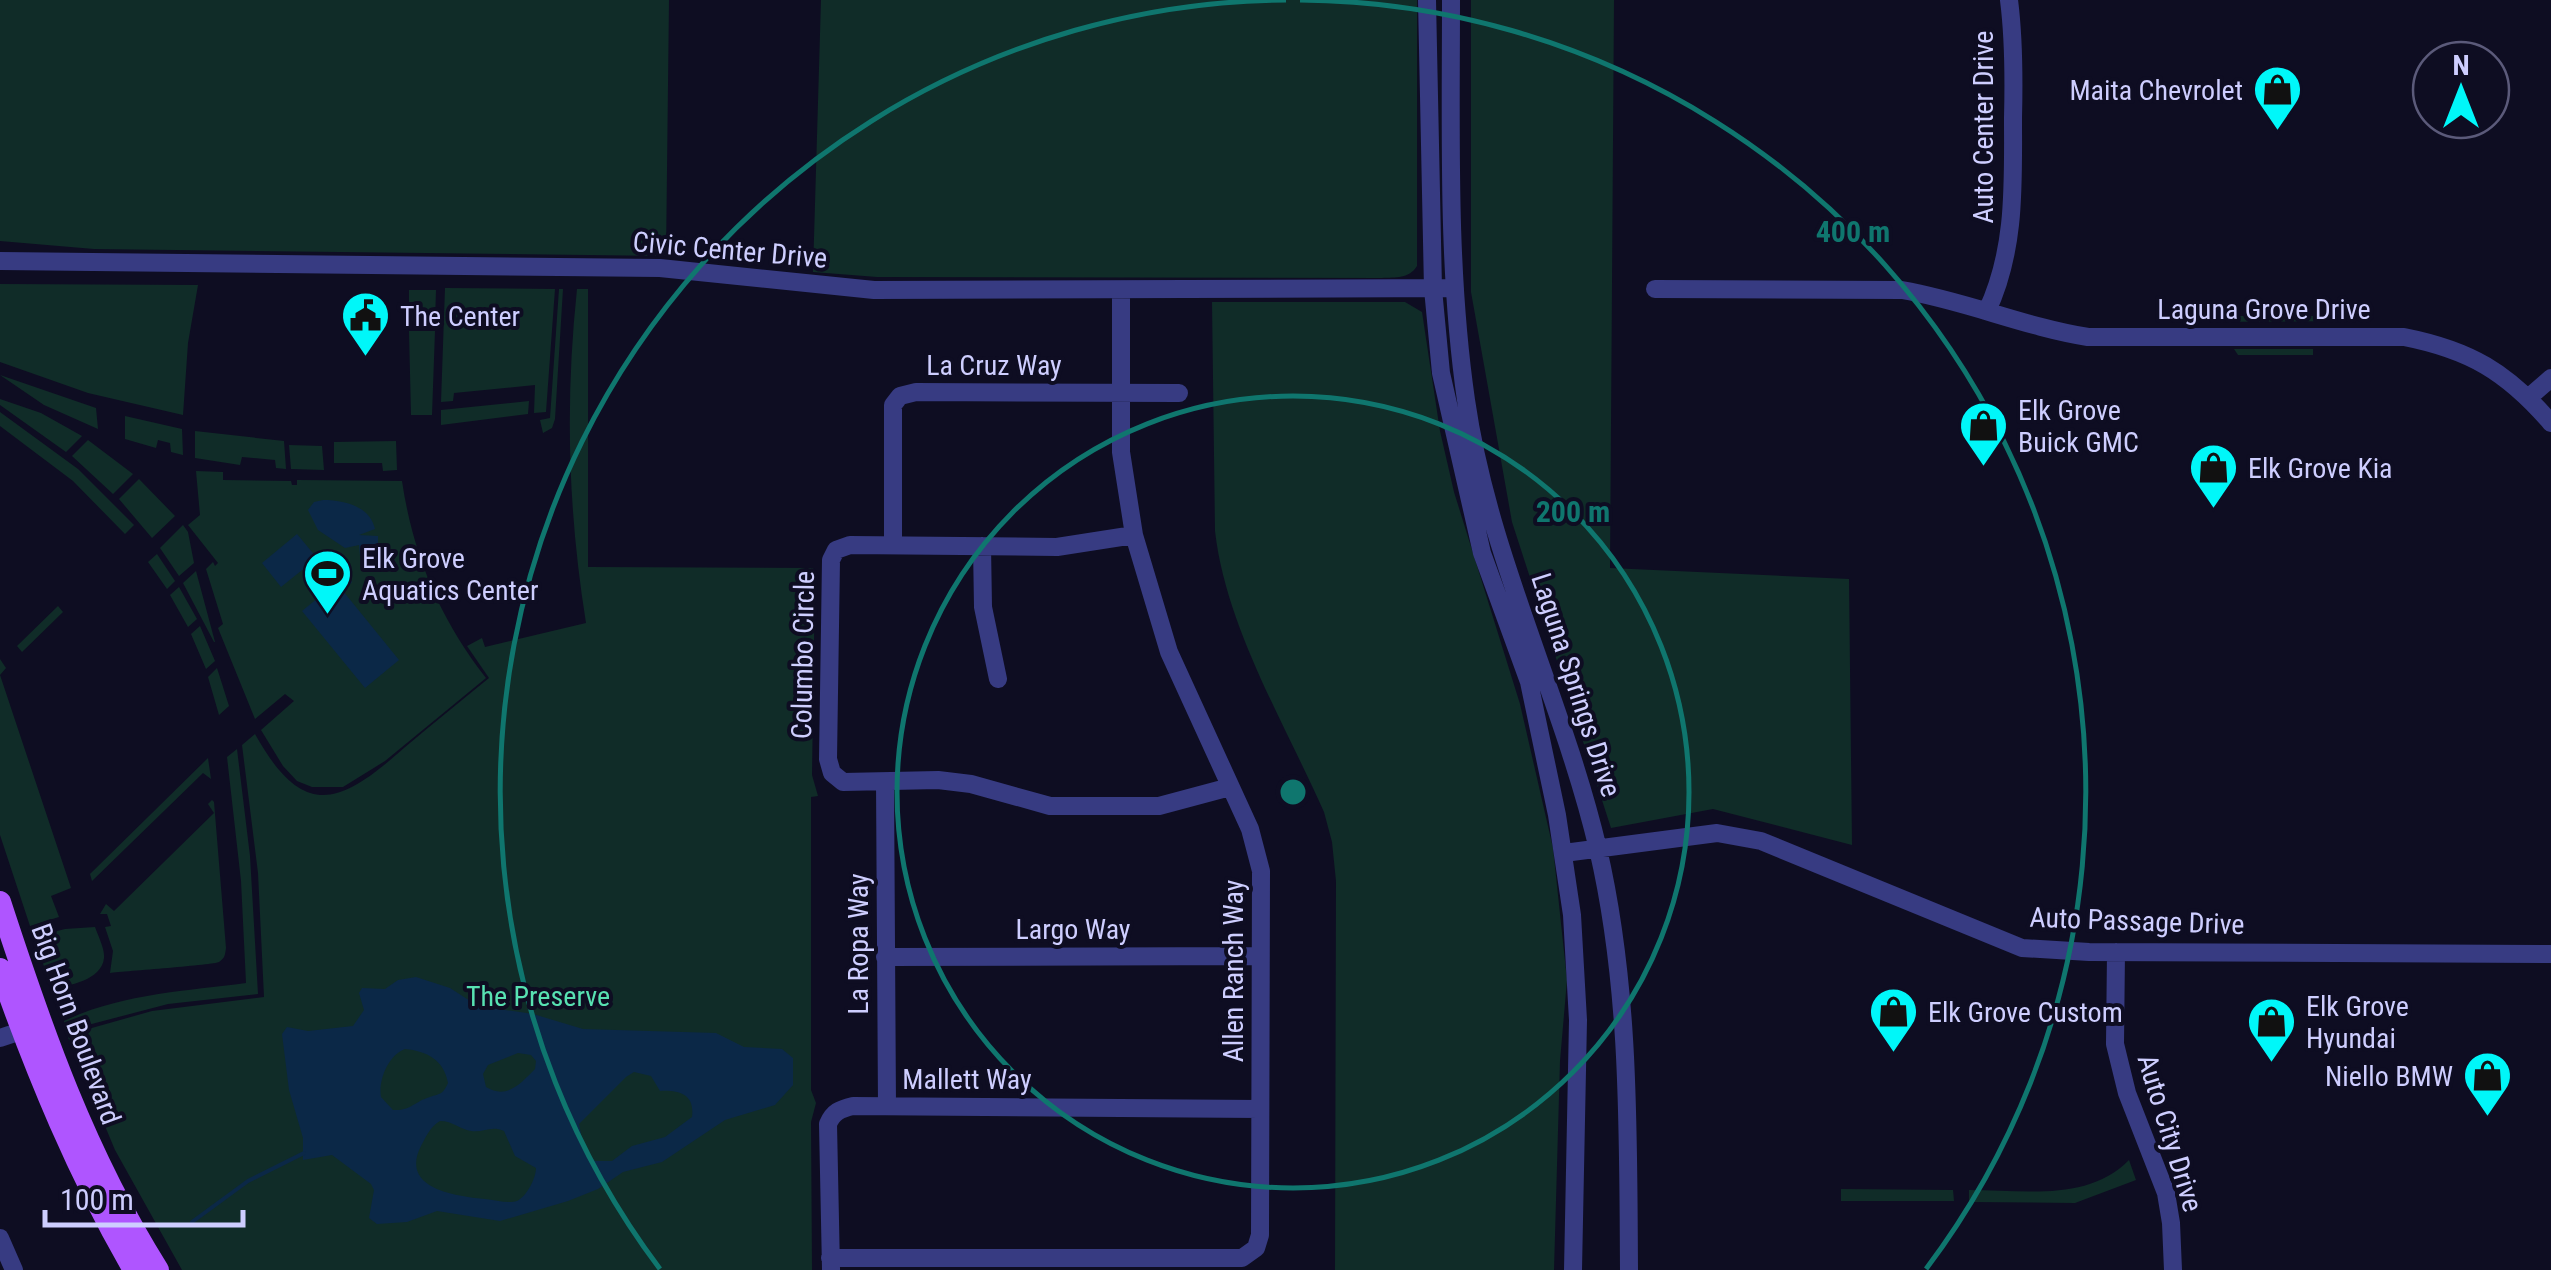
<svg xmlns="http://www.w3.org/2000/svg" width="2551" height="1270" viewBox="0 0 2551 1270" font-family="'Roboto Condensed',sans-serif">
  <rect width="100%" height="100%" fill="#0e0d22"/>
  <path fill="#102c28" d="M0 0H669L666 256 94 249 0 241Z
    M821 0H1417V266C1409 279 1396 277 1382 278L877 277 813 272Z
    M1471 0H1614L1610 568 1849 579 1852 845 1713 809 1611 828 1512 522 1471 292Z
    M0 284 198 285 188 343 183 415 88 393 0 362Z
    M445 288 555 289 546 412 534 413 535 385 454 393 453 401 441 402Z
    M559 289H563L555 419 552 428 543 433 540 420 550 418Z
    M577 289H588V567L813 568 815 575 812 775 818 796 811 797V1090L816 1103 811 1122 812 1270H182L115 1150 67 1035 152 1011 264 997 258 873 242 745 255 734C303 820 339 806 404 748 432 724 461 701 489 678L467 646 482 638 485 647 586 623C568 511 565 402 577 289Z
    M409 290H436L435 322 409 321Z
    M1212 302H1405L1422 312 1440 431 1454 492 1520 704 1553 848 1567 980 1560 1061 1554 1270H1335L1336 881 1332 842 1324 812C1285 724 1226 627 1215 531Z
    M2194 316H2346L2352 321 2185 322Z
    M409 331H435L432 415H411Z
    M2234 349H2313V355H2238Z
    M0 375 96 408 98 429 44 405Z
    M0 399 41 413 82 436 66 452 0 405Z
    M529 401 528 414 441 425V410Z
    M0 412 78 469 134 525 125 534 73 481 0 426Z
    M125 416 182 429 183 455 171 452 170 443 158 440 156 448 125 439Z
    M195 431 284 441 286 469 276 468 275 460 242 457 240 465 195 458Z
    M88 440 133 474 113 494 72 456Z
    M396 441 397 470 383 471 382 463H334V442Z
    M289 445 322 446 324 470 291 469Z
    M196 471 223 472V480L291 481 292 485H297V480L402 481C413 555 440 619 486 678L385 761 343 787H312L297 781 283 766 261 730 294 701 285 694 255 719 218 628 223 624 206 569 213 562 215 566 218 563 188 525 200 515Z
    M139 479 175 516 152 538 119 499Z
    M183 525 188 532 194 563 179 576 160 548Z
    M157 554 175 581 167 589 148 562Z
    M196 571 215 642H214L183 583Z
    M179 587 197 619 188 627 170 595Z
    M58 606 63 612 22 652 17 646Z
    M200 626 215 661 206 669 191 634Z
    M0 659 6 668 0 675 71 888 51 896 59 917 30 926 0 835Z
    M217 668 229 706 219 715 208 677Z
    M237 749 250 856 258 994 168 1004 65 1031 64 1021C120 994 186 991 246 983L241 881 227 757Z
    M208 758 211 779 203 773 92 881 90 874Z
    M212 800 214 802 226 948C225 955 225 958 219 962 214 965 125 971 110 973L113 951 105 927 111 926 107 914H100L106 904 114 911 214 813 208 804Z
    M95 927C98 936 105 949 104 958 102 980 68 987 51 987L34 937 65 929Z
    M2129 1160 2136 1180 2075 1203 1969 1202V1190C2023 1190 2088 1202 2129 1160Z
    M1841 1189 1953 1190 1954 1201H1841Z"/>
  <path fill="#0b2847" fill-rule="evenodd" d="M323 500C344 500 370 506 375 529L359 535 378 536V554L360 556 359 545 345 548 318 530 308 510 314 502Z
    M297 534 317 558 281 587 262 563Z
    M346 575 352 582 343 591 399 660 365 688 302 611Z
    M416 977 450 988 478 1006 533 1014 583 1029 716 1033 744 1047 782 1049 793 1058V1085L775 1105 725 1120 662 1162 623 1172 598 1189 568 1201 500 1221 437 1211 407 1222 377 1224 369 1218 374 1190 371 1184 332 1155 303 1160V1138L289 1090 282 1034 287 1027 308 1031 353 1026 364 1010 359 993 362 988 385 989 398 980ZM405 1049C427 1051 444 1060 448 1083 442 1096 440 1093 427 1098 413 1103 410 1111 393 1110L381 1097C378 1081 388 1055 405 1049ZM518 1053 531 1055 536 1061 535 1069C521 1083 507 1100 486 1087L483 1074 488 1065ZM634 1072 651 1076 660 1091C679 1090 695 1094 692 1117L665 1137 632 1146 612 1161H595L584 1149 579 1124 626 1077ZM440 1121C453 1121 459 1129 471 1131 484 1133 491 1125 504 1131L515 1156 536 1168C536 1178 527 1196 517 1201 508 1204 495 1200 485 1199 457 1196 399 1189 421 1146 427 1135 430 1127 440 1121Z"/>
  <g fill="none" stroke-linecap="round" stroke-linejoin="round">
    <path stroke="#0b2847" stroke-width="4" d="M192 1222 248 1181 304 1153"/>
    <path stroke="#373b82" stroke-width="18" d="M1427 0 1433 289 1441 373 1482 553 1529 682 1557 815 1572 915 1578 1020 1573 1270
      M1451 0C1451 133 1447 268 1466 400 1488 555 1562 697 1598 849 1630 987 1628 1129 1629 1270
      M0 261 660 268 874 290 1455 288
      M1655 289 1902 290C1966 301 2025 327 2088 337H2404C2470 350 2507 372 2551 423
      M1987 311C2016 249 2013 184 2013 118 2014 78 2014 39 2009 0
      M2528 398 2551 378
      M1134 535 1057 547 850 545 836 550 831 560 828 759 832 773 843 782 938 780 971 784 1050 806H1159L1230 787
      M893 544V405L900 396 916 392 1179 393
      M982 546 983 607 998 679
      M885 782 887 1106
      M1564 853 1717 833 1761 841 2022 948 2089 952 2551 954
      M2116 952 2115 1044 2127 1093 2166 1193 2171 1223 2173 1270
      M885 957 1260 956
      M0 1038 33 1027
      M0 1238 14 1270
      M830 1258H1242L1256 1248 1260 1235 1261 871 1250 829 1169 652 1134 535 1121 452V290
      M831 1269 828 1124C833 1112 840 1109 853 1106L1260 1109"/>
    <path stroke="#af55ff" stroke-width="22" d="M0 902C42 1031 85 1154 158 1270
      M0 969C37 1074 78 1173 134 1270"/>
  </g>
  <g fill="none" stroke="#0f766e" stroke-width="5">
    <circle cx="1293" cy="792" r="396"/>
    <path d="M660 1269A792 792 0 0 1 1286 0M1300 0A792 792 0 0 1 1926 1269"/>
  </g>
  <defs>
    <symbol id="shop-pin" viewBox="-11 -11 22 30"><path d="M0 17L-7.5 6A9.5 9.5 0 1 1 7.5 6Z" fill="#00f7f9" stroke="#0e0d22"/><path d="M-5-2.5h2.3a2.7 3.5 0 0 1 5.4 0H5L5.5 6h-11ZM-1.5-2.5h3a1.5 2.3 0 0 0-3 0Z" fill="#111"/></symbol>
    <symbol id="civic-pin" viewBox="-11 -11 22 30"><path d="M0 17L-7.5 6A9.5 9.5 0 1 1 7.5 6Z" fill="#00f7f9" stroke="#0e0d22"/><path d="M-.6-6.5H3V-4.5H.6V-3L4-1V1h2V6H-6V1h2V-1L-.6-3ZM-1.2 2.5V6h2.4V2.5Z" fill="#111"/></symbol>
    <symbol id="stadium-pin" viewBox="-11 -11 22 30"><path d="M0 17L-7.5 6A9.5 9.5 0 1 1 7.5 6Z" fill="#00f7f9" stroke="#0e0d22"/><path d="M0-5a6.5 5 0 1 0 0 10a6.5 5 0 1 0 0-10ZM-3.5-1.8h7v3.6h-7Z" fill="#111"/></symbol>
  </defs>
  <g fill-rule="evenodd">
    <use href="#shop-pin" x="2250" y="62" width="55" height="75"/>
    <use href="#civic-pin" x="338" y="288" width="55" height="75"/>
    <use href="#shop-pin" x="1956" y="398" width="55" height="75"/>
    <use href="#shop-pin" x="2186" y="440" width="55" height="75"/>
    <use href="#stadium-pin" x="300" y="546" width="55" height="75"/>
    <use href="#shop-pin" x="1866" y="984" width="55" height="75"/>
    <use href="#shop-pin" x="2244" y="994" width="55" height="75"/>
    <use href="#shop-pin" x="2460" y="1048" width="55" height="75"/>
  </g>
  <g text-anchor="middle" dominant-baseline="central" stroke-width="8" stroke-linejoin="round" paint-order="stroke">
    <g font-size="28" fill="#ceceff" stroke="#0e0d22" text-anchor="start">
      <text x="2243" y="90" text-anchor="end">Maita Chevrolet</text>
      <text x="400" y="316">The Center</text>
      <text x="2018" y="410">Elk Grove<tspan x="2018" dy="32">Buick GMC</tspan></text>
      <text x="2248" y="468">Elk Grove Kia</text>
      <text x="362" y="558">Elk Grove<tspan x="362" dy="32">Aquatics Center</tspan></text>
      <text x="2306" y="1006">Elk Grove<tspan x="2306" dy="32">Hyundai</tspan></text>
      <text x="1928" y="1012">Elk Grove Custom</text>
      <text x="2453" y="1076" text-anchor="end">Niello BMW</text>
    </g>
    <g font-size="28" fill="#ceceff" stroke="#0e0d22">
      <text transform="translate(1983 127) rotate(-90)">Auto Center Drive</text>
      <text transform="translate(730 250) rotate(5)">Civic Center Drive</text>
      <text x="2264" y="309">Laguna Grove Drive</text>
      <text x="994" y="365">La Cruz Way</text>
      <text transform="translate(803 655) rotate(-89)">Columbo Circle</text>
      <text transform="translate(1576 685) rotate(72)">Laguna Springs Drive</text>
      <text transform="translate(2137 921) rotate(2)">Auto Passage Drive</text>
      <text x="1073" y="929">Largo Way</text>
      <text transform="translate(858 944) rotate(-90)">La Ropa Way</text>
      <text transform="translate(1233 971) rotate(-90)">Allen Ranch Way</text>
      <text transform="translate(76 1024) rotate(70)">Big Horn Boulevard</text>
      <text x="967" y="1079">Mallett Way</text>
      <text transform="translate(2170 1133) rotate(73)">Auto City Drive</text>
    </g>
    <g font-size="28" fill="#58e1b2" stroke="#0e0d22">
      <text x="538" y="996">The Preserve</text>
    </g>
  </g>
  <circle cx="1293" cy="792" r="15" fill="#0f766e" stroke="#0e0d22" stroke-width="5"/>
  <g font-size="30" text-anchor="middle" font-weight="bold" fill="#0f766e" stroke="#0e0d22" stroke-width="8" stroke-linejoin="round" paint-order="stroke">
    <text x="1853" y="242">400 m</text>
    <text x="1573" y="522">200 m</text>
  </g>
  <g transform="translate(2461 90)"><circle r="48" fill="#0e0d22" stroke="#5b5a7a" stroke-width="2.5"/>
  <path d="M0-8L18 38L0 25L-18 38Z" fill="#00f7f9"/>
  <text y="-15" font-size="28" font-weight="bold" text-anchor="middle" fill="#ceceff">N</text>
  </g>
  <path d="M45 1210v15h198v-15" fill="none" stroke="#ceceff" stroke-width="5"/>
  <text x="60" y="1210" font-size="30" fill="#ceceff" stroke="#0e0d22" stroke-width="8" paint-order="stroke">100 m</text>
</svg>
